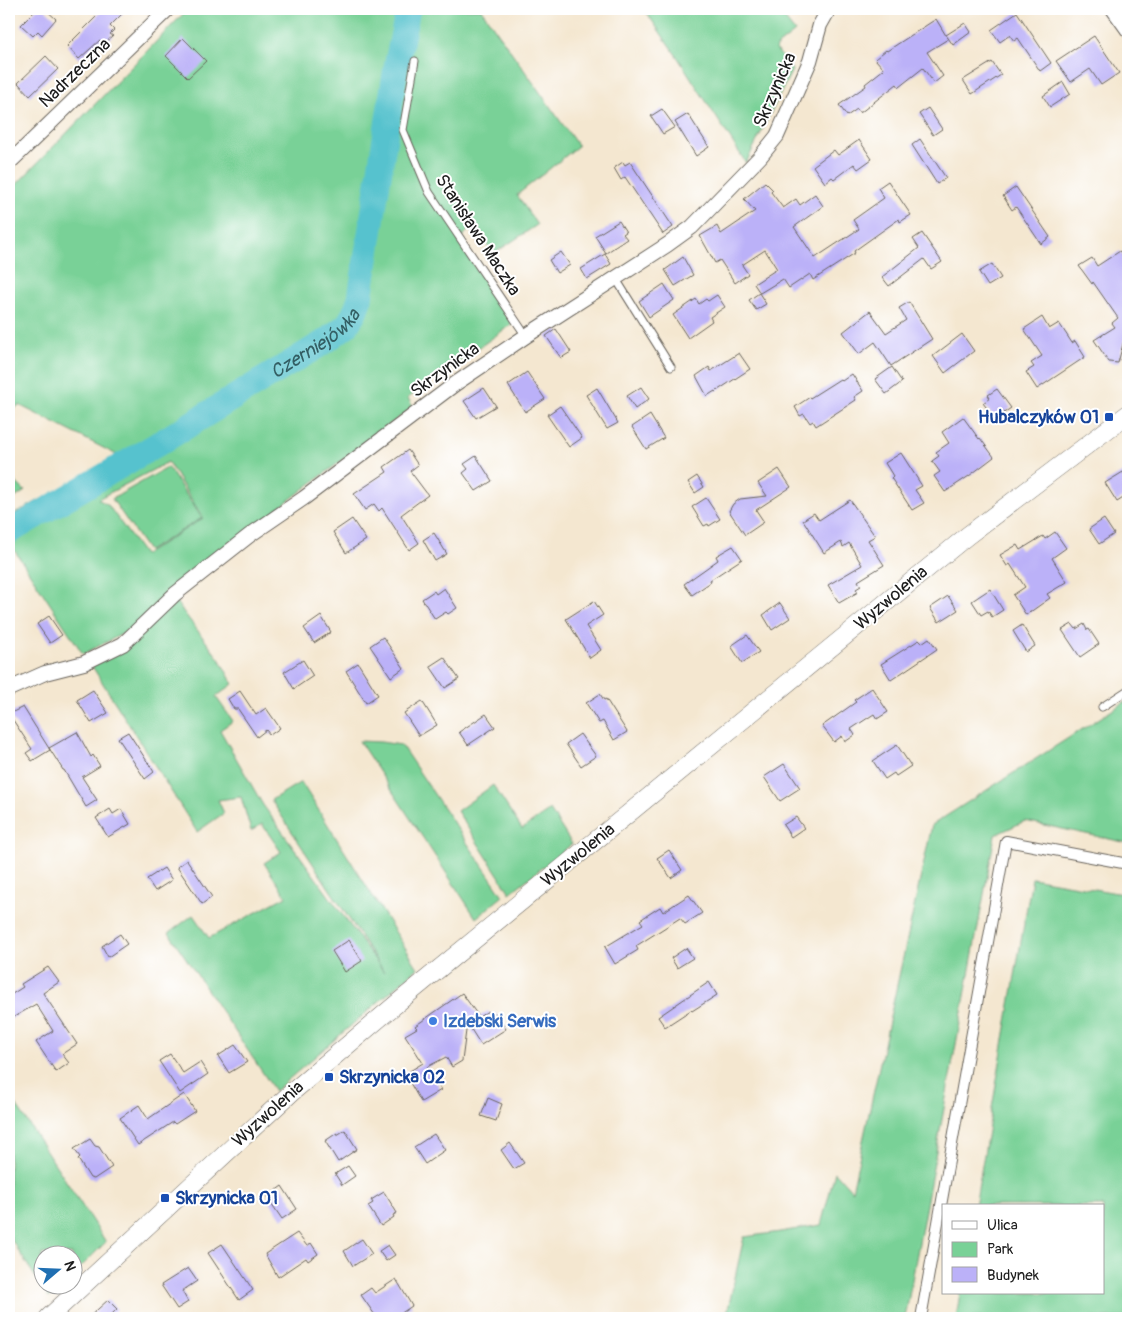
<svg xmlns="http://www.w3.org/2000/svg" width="1137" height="1327" viewBox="0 0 1137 1327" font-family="Pangolin,sans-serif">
  <rect width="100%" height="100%" fill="#fff"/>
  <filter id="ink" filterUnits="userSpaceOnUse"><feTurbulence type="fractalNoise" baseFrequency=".02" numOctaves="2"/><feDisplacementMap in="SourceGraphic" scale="10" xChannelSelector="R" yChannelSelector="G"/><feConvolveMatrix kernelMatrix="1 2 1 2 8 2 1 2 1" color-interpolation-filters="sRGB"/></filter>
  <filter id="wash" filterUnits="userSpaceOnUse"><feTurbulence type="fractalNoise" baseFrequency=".0096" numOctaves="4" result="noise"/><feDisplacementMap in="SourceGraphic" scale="20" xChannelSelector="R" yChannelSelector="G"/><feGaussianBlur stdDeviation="1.12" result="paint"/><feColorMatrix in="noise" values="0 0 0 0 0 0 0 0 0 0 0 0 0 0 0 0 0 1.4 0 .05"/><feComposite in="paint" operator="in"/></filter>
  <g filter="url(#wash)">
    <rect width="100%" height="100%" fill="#f4e7d0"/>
    <path fill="#79d197" stroke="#4a765a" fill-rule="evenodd" d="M188 9H481L578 146 517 195 537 225 493 254 475 225 458 240 512 324 408 398 413 407 252 528 132 629 83 654 15 551 9 555V517L119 456 19 405 9 414V192ZM168 462 203 518 144 555 108 505 98 499Z
      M644 9H777L795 32 775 48 792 70 746 163 678 58Z
      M168 467 202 518 148 551 112 499Z
      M9 476 25 491 9 502Z
      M176 602 220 660 233 684 216 697 233 721 220 730 263 805 384 972 271 800 301 782 418 968 275 1091 169 933 193 915 209 938 286 896 264 863 281 852 262 824 251 831 241 797 218 800 224 813 197 832 90 663Z
      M1128 700V843L1025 821 995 835 905 1318H726L744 1237 780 1232 821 1225 835 1172 852 1191 932 825Z
      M359 741 381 742 401 745 503 896 476 918Z
      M493 785 522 829 550 810 572 844 510 893 457 811Z
      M1032 878 1128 895V1318H956L960 1293H1103V1206H975Z
      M9 1094 106 1242 73 1275 72 1254H42V1284L63 1285 49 1298 9 1236Z"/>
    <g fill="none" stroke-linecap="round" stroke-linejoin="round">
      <path stroke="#56c2ce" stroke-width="25" id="s1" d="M9 532 168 438 326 341 347 325 354 314 360 298 396 67 408 9"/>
    </g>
    <g id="blocks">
      <path fill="#bbb1f8" d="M37 9H45L56 19 42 35 38 31 33 36 21 25Z
        M104 9H127L110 26 114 30 110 34 113 36 104 44 100 40 79 59 67 46Z
        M1017 12 1051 63 1040 71 1018 38 1014 41 1010 35 1000 42 991 30Z
        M936 19 948 39 927 52 943 76 934 83 923 68 899 87 897 84 860 113 857 109 847 116 839 105 866 86 865 84 884 69 875 59 886 50 887 51Z
        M965 23 971 32 953 45 946 35Z
        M1094 36 1119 73 1101 85 1090 69 1071 82 1056 61Z
        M183 38 206 61 188 78 166 56Z
        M46 56 58 69 30 96 18 83Z
        M992 62 1001 75 972 94 963 80Z
        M1063 82 1070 94 1050 107 1043 96Z
        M928 108 942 129 933 135 919 114Z
        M662 109 675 127 663 134 651 116Z
        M688 114 709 147 696 156 675 122Z
        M920 139 946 178 937 184 912 145Z
        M859 140 872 159 858 169 854 164 834 179 832 177 825 183 813 166 834 150 838 155Z
        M623 162 625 165 630 162 673 227 663 234 625 177 621 180 614 168Z
        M888 181 911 215 900 222 899 219 854 251 855 253 813 280 810 274 789 288 783 279 760 293 754 284 777 269 765 250 742 265 748 274 735 283 720 260 715 263 700 236 717 226 721 234 755 211 744 199 765 182 773 190 771 192 783 208 796 199 800 205 815 194 823 206 794 227 815 258 859 229 853 220 884 198 878 188Z
        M1016 187 1050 237 1041 244 1016 207 1012 210 1003 196Z
        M619 221 626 232 623 234 627 239 606 253 595 236Z
        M922 233 942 262 931 269 924 259 889 286 882 277 919 248 913 239Z
        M1120 251 1128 264V346L1124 340 1118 363 1109 362 1094 340 1115 327 1112 323 1118 318 1093 282 1092 284 1079 266 1092 258 1097 266Z
        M561 252 570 265 557 273 549 260Z
        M605 254 611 264 587 279 581 269Z
        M683 257 693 275 675 286 665 270Z
        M992 264 1001 278 988 286 979 272Z
        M664 284 674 300 649 317 639 301Z
        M759 293 766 304 756 310 749 300Z
        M717 295 725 307 710 317 712 321 688 338 673 315 696 299 699 304 706 299 708 301Z
        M909 302 932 339 891 366 875 342 859 354 843 332 870 311 886 333 906 320 899 308Z
        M1042 317 1049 329 1059 323 1072 343 1075 341 1085 357 1037 389 1026 372 1034 367 1031 363 1042 356 1024 329Z
        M556 329 571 352 561 358 546 336Z
        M962 334 974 351 945 373 933 356Z
        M739 353 750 369 715 392V391L707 396 696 376 709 367 711 371Z
        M892 367 902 382 886 394 875 379Z
        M527 372 545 399 525 412 508 385Z
        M852 374 863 391 854 397 856 400 816 426 813 421 810 423 804 414 800 416 795 407 810 397V398L840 379 842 381Z
        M641 387 649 399 635 409 627 396Z
        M484 388 496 406 476 418 464 401Z
        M597 388 618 423 607 429 586 395Z
        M997 389 1011 408 995 419 983 403 990 398 988 395Z
        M560 406 582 438 569 447 547 415Z
        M650 415 664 438 646 449 632 427Z
        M963 417 979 439 980 438 994 457 969 476 945 492 934 476 940 472 932 461 939 456 936 452 949 443 942 432Z
        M408 450 418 465 410 471 428 495 401 515 419 543 409 550 382 508 379 511 374 504 365 510 354 494 387 472 384 467Z
        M901 453 922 486 915 490 924 503 912 510 891 478 893 476 885 463Z
        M476 456 492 481 476 491 463 473 468 469 464 464Z
        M779 469 791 487 756 510 764 522 745 535 729 511 733 504 740 499 767 496 758 483Z
        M1123 472 1128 481V495L1117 502 1105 483Z
        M697 476 704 487 695 493 688 482Z
        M706 498 720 519 709 526 708 524 704 526 692 507Z
        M850 500 875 536 868 540 884 565 858 581 861 586 856 589 858 592 839 603 828 585 862 565 849 543 843 547 841 542 824 553 803 520 814 513 819 520Z
        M352 519 366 540 346 553 333 532Z
        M1104 519 1114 534 1099 544 1089 529Z
        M1055 532 1066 548 1052 558 1067 582 1047 594 1050 598 1026 615 1013 595 1025 587 1010 564 1007 566 1000 555 1017 545 1020 550 1043 536 1045 539Z
        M434 533 447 554 435 561 423 540Z
        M733 546 742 559 710 580 711 582 692 595 684 584 718 560 716 556Z
        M444 588 457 608 448 614 446 612 435 619 422 599 434 591 436 594Z
        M990 589 1003 610 992 617 988 611 981 615 972 601Z
        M948 596 958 610 939 622 930 608Z
        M594 601 603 615 586 626 601 650 590 658 566 619Z
        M780 603 790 618 772 630 763 615Z
        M49 616 62 635 50 643 37 624Z
        M321 616 331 632 314 643 304 628Z
        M1072 624 1076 629 1084 624 1087 630 1089 629 1099 644 1080 657 1062 630Z
        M1022 625 1035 646 1026 652 1013 631Z
        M747 635 759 652 742 663 731 646Z
        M383 637 404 668 391 677 370 646Z
        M929 638 937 649 891 680 881 664 919 640 922 643Z
        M444 657 459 679 445 688 430 666Z
        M303 660 313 676 294 689 284 672Z
        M358 663 378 695 366 703 346 671Z
        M872 688 888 712 877 719 874 714 851 729 855 735 845 742 842 736 834 742 822 726 856 702 854 700Z
        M93 690 108 713 91 723 77 700Z
        M240 691 256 715 266 708 280 728 270 735 266 730 257 737 238 709H234L228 699Z
        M600 694 604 700 606 699 627 732 614 740 603 721 599 723 586 703Z
        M422 701 437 725 419 736 404 713Z
        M23 707 50 750 32 761 26 753 32 749 9 714Z
        M486 714 495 727 468 745 459 732Z
        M77 732 91 757 93 755 100 766 82 777 97 800 86 807 64 770H63L49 748Z
        M128 732 154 772 145 779 118 738Z
        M580 734 596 756 581 766 566 744Z
        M897 745 911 766 896 776 894 773 885 779 873 761Z
        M784 764 800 788 780 801 764 777Z
        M110 809 113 814 121 809 130 824 108 837 96 818Z
        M796 817 804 828 791 837 783 825Z
        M669 850 682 870 671 878 657 858Z
        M187 860 212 897 202 904 177 867Z
        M164 868 172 880 155 891 147 879Z
        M689 895 702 913 685 924 680 918 636 946 638 950 615 964 605 947 643 924 640 920 660 907 663 912Z
        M120 934 127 944 108 957 102 946Z
        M349 940 362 961 345 972 332 951Z
        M686 948 693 958 677 968 671 958Z
        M48 967 59 982 43 993 77 1044 62 1054 69 1063 56 1072 36 1042 53 1031 36 1004 9 1020V996L23 987 21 984Z
        M709 982 717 995 692 1011 691 1010 665 1027 658 1017Z
        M462 993 479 1017 488 1011 491 1015 495 1013 506 1029 481 1045 467 1023 462 1061 452 1067 446 1057 427 1067 441 1090 421 1102 405 1074 423 1063 405 1035 417 1028 415 1026Z
        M235 1045 247 1062 229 1073 218 1056Z
        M170 1054 183 1073 200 1062 208 1074 180 1093 159 1061Z
        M184 1094 195 1111 175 1124 173 1122 138 1145 120 1118 139 1105 148 1119Z
        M488 1098 502 1104 496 1121 481 1116Z
        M345 1130 357 1149 338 1162 325 1141 337 1133V1135Z
        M434 1134 445 1150 425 1164 414 1147Z
        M90 1139 95 1146 99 1147 112 1167 94 1179 90 1178 78 1159 80 1157 74 1149Z
        M510 1143 524 1163 514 1169 501 1150Z
        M348 1166 355 1176 342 1185 335 1174Z
        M282 1186 297 1209 282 1219 267 1197Z
        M384 1192 397 1213 393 1215 394 1217 381 1226 368 1206 373 1203 371 1200Z
        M297 1233 307 1246 311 1243 318 1254 308 1261 306 1258 278 1277 265 1254Z
        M362 1239 372 1254 353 1266 344 1251Z
        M222 1244 253 1290 239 1300 208 1253Z
        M388 1245 395 1255 386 1261 379 1251Z
        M188 1268 197 1281 182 1291 188 1302 177 1309 161 1285Z
        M396 1279 412 1306 394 1318H377L361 1295 371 1288 375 1293Z
        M108 1300 117 1309 108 1318H88Z"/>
    </g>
  </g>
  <g filter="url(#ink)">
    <use href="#blocks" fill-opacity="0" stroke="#68635b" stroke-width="1"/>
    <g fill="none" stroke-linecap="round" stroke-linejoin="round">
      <defs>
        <path id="service" d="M415 61 403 130 429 192 526 336
          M616 279 671 367
          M1102 707 1128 690"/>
        <path id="pedestrian" d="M921 1318 1006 841 1128 864"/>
        <path id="minor" d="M1113 9 1128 30
          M9 163 168 9
          M9 689 45 673 84 663 123 644 175 594 250 535 304 498 455 384 526 336 667 245 692 227 760 157 777 136 810 61 820 25 829 9"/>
        <path id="tertiary" d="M48 1318 291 1093 401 1000 967 536 1128 414"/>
      </defs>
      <use href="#service" stroke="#68635b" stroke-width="9"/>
      <use href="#pedestrian" stroke="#68635b" stroke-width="12"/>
      <use href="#minor" stroke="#68635b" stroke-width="16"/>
      <use href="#tertiary" stroke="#68635b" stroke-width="19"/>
      <use href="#service" stroke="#fff" stroke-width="7"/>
      <use href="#pedestrian" stroke="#fff" stroke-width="10"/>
      <use href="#minor" stroke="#fff" stroke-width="14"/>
      <use href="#tertiary" stroke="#fff" stroke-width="18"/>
    </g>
  </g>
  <g fill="#1a4fb4" stroke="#fff" stroke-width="2">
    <rect x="1104" y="412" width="10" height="10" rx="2.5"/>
    <rect x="324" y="1072" width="10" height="10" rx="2.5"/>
    <rect x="160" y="1193" width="10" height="10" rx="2.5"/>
  </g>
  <circle fill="#3f7fe0" stroke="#fff" stroke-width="2" cx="433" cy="1021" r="5"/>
  <g text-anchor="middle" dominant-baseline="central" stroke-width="4" stroke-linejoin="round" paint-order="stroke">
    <g font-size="18" fill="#1c1c1c" stroke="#fff">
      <text transform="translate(75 73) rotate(-44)">Nadrzeczna</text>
      <text transform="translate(775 90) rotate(-66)">Skrzynicka</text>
      <text transform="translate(478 235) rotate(57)">Stanisława Maczka</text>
      <text transform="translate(445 370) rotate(-36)">Skrzynicka</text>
      <text transform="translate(891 598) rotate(-40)">Wyzwolenia</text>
      <text transform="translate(578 855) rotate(-39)">Wyzwolenia</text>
      <text transform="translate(268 1114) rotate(-42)">Wyzwolenia</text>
    </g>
    <g font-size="18" font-weight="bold" fill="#164399" stroke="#fff" text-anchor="start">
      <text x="1099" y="417" text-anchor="end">Hubalczyków 01</text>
      <text x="339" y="1077">Skrzynicka 02</text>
      <text x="175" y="1198">Skrzynicka 01</text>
    </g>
    <g font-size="18" font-weight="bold" fill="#366cbe" stroke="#fff" text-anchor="start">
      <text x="443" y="1021">Izdebski Serwis</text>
    </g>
    <g font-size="19" font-style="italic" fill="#335e63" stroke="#fff">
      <text stroke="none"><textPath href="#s1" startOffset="360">Czerniejówka</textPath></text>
    </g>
  </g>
  <rect width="1137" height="1327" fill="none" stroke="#fff" stroke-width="30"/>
  <rect x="942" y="1204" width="162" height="90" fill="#ffffff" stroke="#a4a4a4"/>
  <rect x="952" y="1221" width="25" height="8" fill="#ffffff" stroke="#a4a4a4"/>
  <text x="987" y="1230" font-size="15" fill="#1c1c1c">Ulica</text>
  <rect x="952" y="1242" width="25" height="15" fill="#79d197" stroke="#a4a4a4"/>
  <text x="987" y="1254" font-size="15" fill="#1c1c1c">Park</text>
  <rect x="952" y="1267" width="25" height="15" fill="#bbb1f8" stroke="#a4a4a4"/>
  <text x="987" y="1280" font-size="15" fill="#1c1c1c">Budynek</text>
  <g transform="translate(58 1270) rotate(71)"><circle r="24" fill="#ffffff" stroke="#a4a4a4"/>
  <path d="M0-4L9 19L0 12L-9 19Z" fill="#1f6fb2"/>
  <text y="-8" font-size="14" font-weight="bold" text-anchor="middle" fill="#1c1c1c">N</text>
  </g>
</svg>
